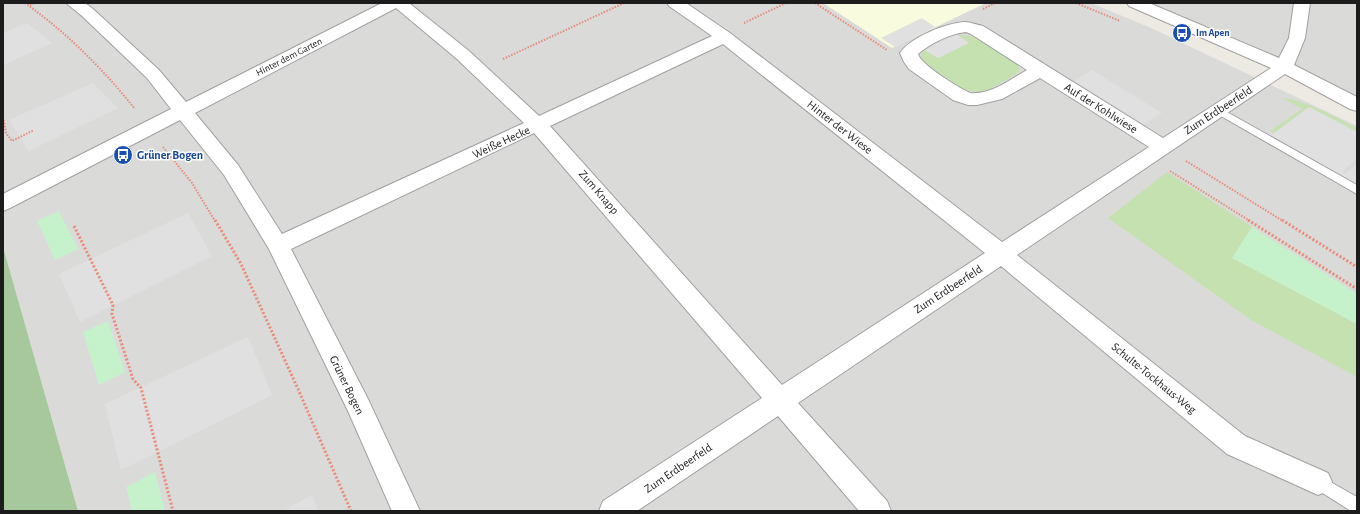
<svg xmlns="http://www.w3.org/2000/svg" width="1360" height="514" viewBox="0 0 1360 514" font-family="'Alegreya Sans',sans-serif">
  <rect width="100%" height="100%" fill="#eceae3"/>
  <path fill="#dadad9" d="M3 3H1091L1151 28 1357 126V511H78L3 247Z
    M1134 3H1357V106Z"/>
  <path fill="#f9fbde" d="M823 3H986L892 48Z"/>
  <path fill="#c4e1af" d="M956 34 976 37 1013 60 1018 65 1019 71 1015 75 988 90 976 92 963 89 924 63 921 54 925 50 938 58 969 42Z
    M1282 98C1300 98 1340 119 1357 128V132L1309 107 1274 133 1270 131 1302 109Z
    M1167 172 1252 227 1232 258 1357 324V377L1251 320 1108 218Z"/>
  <path fill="#a7c79d" d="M3 247 78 511H3Z"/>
  <path fill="#c5f2cb" d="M59 211 78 249 55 260 37 221Z
    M1252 227 1357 294V324L1232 258Z
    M108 321 125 372 99 385 83 332Z
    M155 472 165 511H132L126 487Z"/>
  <path fill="#e0e0e0" d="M922 18 935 27 895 47 881 38Z
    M27 23 52 43 3 65V33Z
    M956 34 969 43 938 58 925 50Z
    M1092 70 1162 113 1144 124 1074 81Z
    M93 83 118 108 29 151 9 120Z
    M1309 107 1357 132V159L1342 172 1345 174 1357 164V187L1269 137Z
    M188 213 212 256 80 322 59 274Z
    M248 337 272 395 121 470 105 404Z
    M312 495 318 511H283Z"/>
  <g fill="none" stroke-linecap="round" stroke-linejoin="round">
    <defs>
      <path id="service" d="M1218 107 1357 185V194L1214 112 1213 110Z
        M1318 475 1357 497V511H1351L1313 487 1311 482 1313 477Z"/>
      <path id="minor" d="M66 3H85L93 9 159 70 186 102 382 3H409L469 51 539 116 712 36 669 6 667 3H686L730 33 1002 242 1149 147 1040 78 1002 99 977 105H968L953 100 909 69 904 62 900 53C911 37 946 23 965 22 970 22 977 25 983 26L1163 138 1271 68 1129 6 1127 3H1149L1279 58 1289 38 1294 3H1310L1305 38 1294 65 1357 97V111L1350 109 1285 74 1017 255 1245 436 1328 473 1332 482 1328 491 1318 495 1227 454 1001 266 798 403 887 501 891 511H859L778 416 637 511H599L603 501 762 398 534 133 291 249 368 399 420 511H392L348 411 269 249 224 175 180 120 10 208 3 211V194L171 109 147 78 81 15ZM396 8 457 59 524 123 282 234 238 165 195 113ZM966 32 971 34 1027 70C1009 80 991 95 970 93 959 88 921 65 918 54 931 43 949 34 966 32ZM723 44 985 253 782 385 550 126Z"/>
    </defs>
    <use href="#service" stroke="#a0a0a0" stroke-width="2"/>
    <use href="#minor" stroke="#a0a0a0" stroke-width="2"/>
    <path stroke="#e98b78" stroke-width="2" stroke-dasharray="1.5 1.5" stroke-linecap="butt" d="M25 3C67 33 103 69 135 109
      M815 3 887 50
      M1076 3 1120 21
      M30 5 35 3
      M983 9 995 3
      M744 23 786 3
      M503 59 624 3
      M3 117 6 133 12 141 34 130
      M163 147 192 183 215 221
      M1186 161 1283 221
      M1170 171 1250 221"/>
    <path stroke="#e98b78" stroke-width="3" stroke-dasharray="2 2" stroke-linecap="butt" d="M215 220 241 264 298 389 351 511
      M1248 220 1357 289
      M1282 220 1357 267
      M74 226 113 305 112 314 133 379 141 388 173 511"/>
    <use href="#service" fill="#fff" fill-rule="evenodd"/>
    <use href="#minor" fill="#fff" fill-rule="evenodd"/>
  </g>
  <defs>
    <symbol id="bus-disc" viewBox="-11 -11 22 22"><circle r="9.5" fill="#1a4fb4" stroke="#fff"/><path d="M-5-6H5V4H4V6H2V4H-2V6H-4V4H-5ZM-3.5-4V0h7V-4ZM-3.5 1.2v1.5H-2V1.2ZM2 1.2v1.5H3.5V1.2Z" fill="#fff"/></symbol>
  </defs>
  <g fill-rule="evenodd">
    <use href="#bus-disc" x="1171" y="22" width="22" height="22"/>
    <use href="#bus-disc" x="112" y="144" width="22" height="22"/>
  </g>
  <g text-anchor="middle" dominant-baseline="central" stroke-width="3" stroke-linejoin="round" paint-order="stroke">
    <g font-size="10" font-weight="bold" fill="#164399" stroke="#fff" text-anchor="start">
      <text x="1196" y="33">Im Apen</text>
    </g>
    <g font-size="10" fill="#1c1c1c" stroke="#fff">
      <text transform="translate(289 57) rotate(-27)">Hinter dem Garten</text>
    </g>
    <g font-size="12" fill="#1c1c1c" stroke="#fff">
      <text transform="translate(1101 108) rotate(32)">Auf der Kohlwiese</text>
      <text transform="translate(1218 110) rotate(-33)">Zum Erdbeerfeld</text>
      <text transform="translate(840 127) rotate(38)">Hinter der Wiese</text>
      <text transform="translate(501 142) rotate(-25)">Weiße Hecke</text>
      <text transform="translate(599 192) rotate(49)">Zum Knapp</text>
      <text transform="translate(948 289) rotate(-33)">Zum Erdbeerfeld</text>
      <text transform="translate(1154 378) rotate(39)">Schulte-Tockhaus-Weg</text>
      <text transform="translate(347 385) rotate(64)">Grüner Bogen</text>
      <text transform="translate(678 468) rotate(-34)">Zum Erdbeerfeld</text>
    </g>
    <g font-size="12" font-weight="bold" fill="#164399" stroke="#fff" text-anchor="start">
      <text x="137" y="155">Grüner Bogen</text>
    </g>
  </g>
  <rect width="1360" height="514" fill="none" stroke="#1c1c1c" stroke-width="8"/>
</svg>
